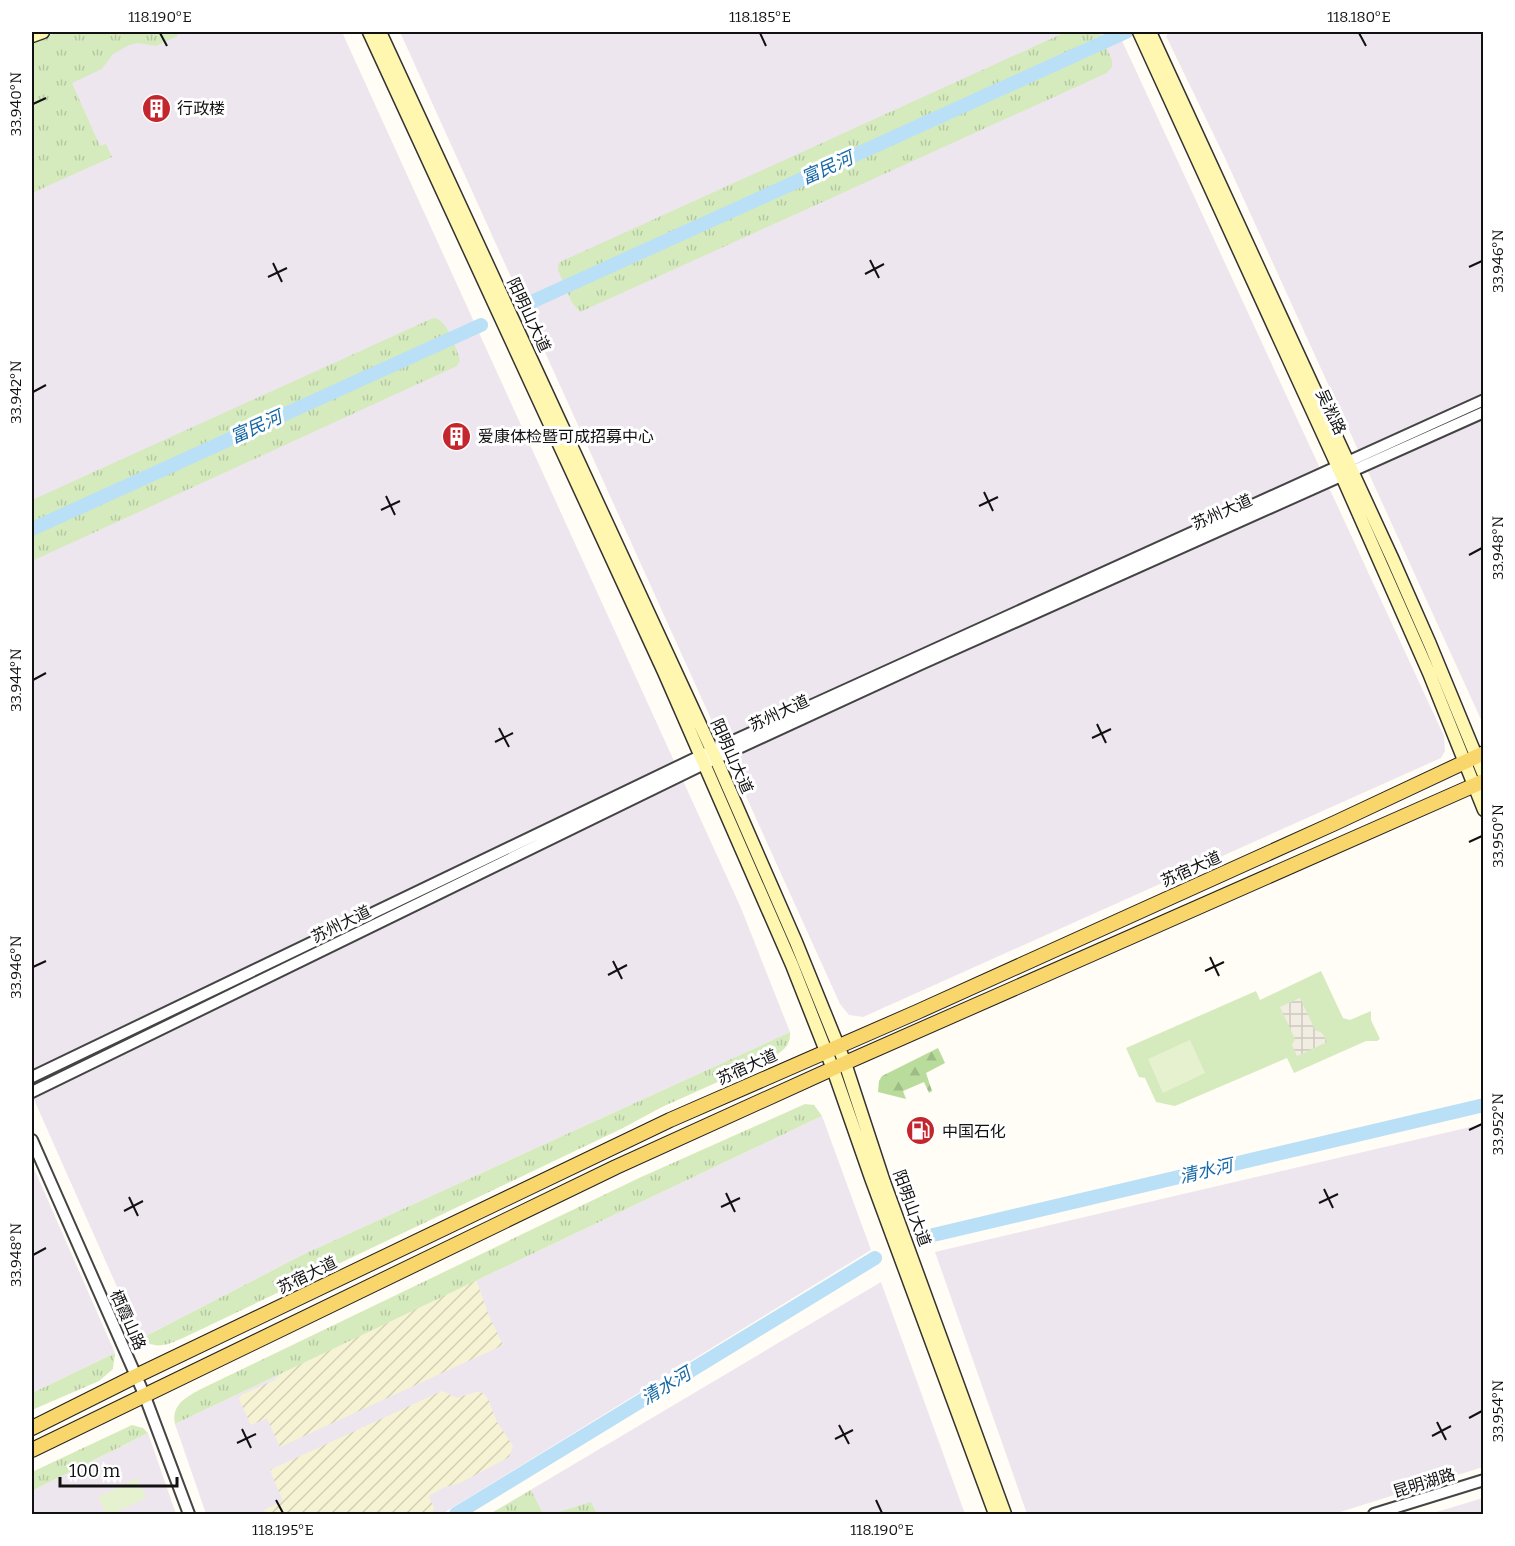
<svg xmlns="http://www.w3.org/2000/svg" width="1515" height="1546" viewBox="0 0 1515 1546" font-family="Bitter,'Noto Sans SC',serif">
  <defs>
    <pattern id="farmland-furrows" width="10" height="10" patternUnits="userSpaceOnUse" patternTransform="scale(1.5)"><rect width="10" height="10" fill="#f6f3d4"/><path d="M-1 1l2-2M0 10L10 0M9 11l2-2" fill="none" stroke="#d2cfb5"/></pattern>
    <pattern id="grass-tufts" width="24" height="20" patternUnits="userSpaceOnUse" patternTransform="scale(1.5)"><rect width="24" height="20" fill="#d5ebbd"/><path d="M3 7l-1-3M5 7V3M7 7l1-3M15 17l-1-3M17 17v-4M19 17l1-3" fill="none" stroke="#b6c8a1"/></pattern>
    <pattern id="forest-firs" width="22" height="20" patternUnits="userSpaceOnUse" patternTransform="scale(1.5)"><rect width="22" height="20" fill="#b9dc9c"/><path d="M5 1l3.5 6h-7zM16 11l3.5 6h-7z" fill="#9ebc85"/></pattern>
    <pattern id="plaza-grid" width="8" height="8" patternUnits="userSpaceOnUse" patternTransform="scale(1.5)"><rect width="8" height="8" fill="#f1ede2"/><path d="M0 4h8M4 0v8" fill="none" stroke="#cecac1"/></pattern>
  </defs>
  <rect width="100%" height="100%" fill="#fffdf5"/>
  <path fill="#eee6ef" d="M69 32H342L741 908 790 1032 304 1254 140 1339 32 1095V49Z
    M400 32H1118L1444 736 1445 751 1441 758 863 1017 849 1015 840 1004Z
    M1167 32H1483V724L1225 158 1166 36 1168 34Z
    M822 1116 871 1250 442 1514H267L266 1513 262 1514H206L175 1424Z
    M1483 1124V1467L1334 1514H1027L935 1252Z
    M32 1164 115 1353 32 1393Z
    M881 1282 965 1514H490Z
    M148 1433 176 1514H32V1491Z
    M1483 1498V1514H1430Z"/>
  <path fill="url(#farmland-furrows)" d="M476 1280 489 1316 503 1345 280 1447 267 1418 251 1425 239 1399 241 1395 275 1380 283 1372Z
    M442 1391 457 1398 476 1392 483 1393 488 1399 497 1422 513 1446 509 1457 460 1483 445 1487 430 1495 429 1498 434 1507 433 1512 429 1514H267L264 1510 283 1501 270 1470Z"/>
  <path fill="url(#grass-tufts)" d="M57 32H176L178 36 156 46 138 43 129 45 113 54 102 69 72 83 100 146 106 144 112 157 32 193V43Z
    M1066 32H1099L1112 60V67L1107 73 580 312 572 303 558 270V264L562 261Z
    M433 318C447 318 456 348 460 360L457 366 32 561V500Z
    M790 1032C791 1046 783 1051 771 1058L662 1107 623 1128 183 1338C166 1345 158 1350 140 1339L304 1254Z
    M805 1104 814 1105 822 1116 175 1424C171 1405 186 1397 201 1389L639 1178Z
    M115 1353 113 1369 99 1381 32 1410V1393Z
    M132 1425 143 1428 148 1433 32 1491V1472Z
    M531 1490 543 1514H490Z
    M591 1502 597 1514H552Z"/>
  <path fill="url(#forest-firs)" d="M938 1048 945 1063 926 1073 932 1091 929 1093 924 1082 903 1091 906 1099 878 1092 879 1081 882 1076Z"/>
  <path fill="#d5ebbd" d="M1321 971 1343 1018 1350 1020 1371 1011V1020L1380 1039 1377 1041H1366L1294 1073 1287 1058 1175 1106 1156 1102 1145 1078 1139 1077 1126 1048 1256 991 1260 1000Z"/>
  <path fill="#e6f2cf" d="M1190 1040 1205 1073 1163 1093 1148 1059Z
    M137 1478 146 1498 112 1514H106L98 1497Z"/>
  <path fill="url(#plaza-grid)" d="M1300 998 1315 1030 1322 1033 1327 1042 1297 1056 1292 1045 1295 1039 1280 1007Z"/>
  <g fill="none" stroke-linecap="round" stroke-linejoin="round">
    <path stroke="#b9e0f7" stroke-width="14" d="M527 304 1126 32
      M32 529 481 325
      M929 1236 1484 1105
      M456 1514 875 1258"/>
    <defs>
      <path id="tertiary" d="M32 1077 700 756 1484 400
        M32 1092 704 764 921 664 1484 412
        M32 1140 144 1394 189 1514
        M1374 1514 1484 1480"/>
      <path id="secondary" d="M369 32 664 672 792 965 833 1069 871 1178 995 1514
        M380 32 716 759 796 942 845 1063 884 1182 1005 1514
        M1139 32 1337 465 1429 673 1484 810
        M1150 32 1393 560 1430 644 1484 775
        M32 36 43 32"/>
      <path id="primary" d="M32 1428 136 1376 670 1120 917 1012 1335 823 1484 753
        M32 1450 616 1167 845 1063 1484 781"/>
    </defs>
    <use href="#tertiary" stroke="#444" stroke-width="14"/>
    <use href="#secondary" stroke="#333" stroke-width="15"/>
    <use href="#primary" stroke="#222" stroke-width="16"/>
    <use href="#tertiary" stroke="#fff" stroke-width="10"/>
    <use href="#secondary" stroke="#fff6b0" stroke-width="12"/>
    <use href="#primary" stroke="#f9d66b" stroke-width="14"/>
  </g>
  <path fill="none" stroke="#111" stroke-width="2" d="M160 33 167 46M760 33 766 46M1359 33 1366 46M33 104 46 98M870 260 879 278M273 263 282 282M1469 267 1482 261M865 274 884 264M268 277 287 268M33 392 46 385M984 492 993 511M386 496 395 515M979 506 998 497M381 510 400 501M1469 555 1482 548M33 680 46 673M1097 724 1106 743M499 728 509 747M1092 738 1111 729M495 742 513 733M1469 842 1482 836M1210 957 1219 976M613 961 622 979M33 967 46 961M1205 971 1224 962M608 975 627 965M1469 1130 1482 1124M1324 1189 1333 1208M726 1193 735 1212M129 1197 138 1216M1319 1203 1338 1194M721 1207 740 1198M124 1211 143 1201M33 1255 46 1248M1469 1418 1482 1411M1437 1422 1446 1440M839 1425 849 1444M242 1429 251 1448M1432 1436 1451 1426M835 1439 853 1430M237 1443 256 1434M276 1500 283 1513M876 1500 882 1513"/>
  <defs>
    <symbol id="building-disc" viewBox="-11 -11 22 22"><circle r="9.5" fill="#c4262e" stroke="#fff"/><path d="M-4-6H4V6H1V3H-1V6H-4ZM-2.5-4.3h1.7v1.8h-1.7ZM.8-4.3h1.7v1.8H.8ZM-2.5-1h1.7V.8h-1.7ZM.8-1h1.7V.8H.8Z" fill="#fff"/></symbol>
    <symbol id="fuel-disc" viewBox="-11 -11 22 22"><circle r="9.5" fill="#c4262e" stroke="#fff"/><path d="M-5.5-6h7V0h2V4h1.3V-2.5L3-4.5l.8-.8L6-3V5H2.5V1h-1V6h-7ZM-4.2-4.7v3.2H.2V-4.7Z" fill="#fff"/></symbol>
  </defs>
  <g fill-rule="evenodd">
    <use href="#building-disc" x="140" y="92" width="33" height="33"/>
    <use href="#building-disc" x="440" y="420" width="33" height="33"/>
    <use href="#fuel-disc" x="904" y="1114" width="33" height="33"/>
  </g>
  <g text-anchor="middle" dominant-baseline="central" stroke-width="6" stroke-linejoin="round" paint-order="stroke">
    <g font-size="16" fill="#111" stroke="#fff" text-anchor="start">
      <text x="177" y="108">行政楼</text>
      <text x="478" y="436">爱康体检暨可成招募中心</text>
      <text x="942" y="1131">中国石化</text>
    </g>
    <g font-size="16" fill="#111" stroke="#fff">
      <text transform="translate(529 315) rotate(65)">阳明山大道</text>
      <text transform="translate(1331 412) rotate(65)">吴淞路</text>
      <text transform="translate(1222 512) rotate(-24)">苏州大道</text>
      <text transform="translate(779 713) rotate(-25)">苏州大道</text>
      <text transform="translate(732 756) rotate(66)">阳明山大道</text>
      <text transform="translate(1191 869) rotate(-24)">苏宿大道</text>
      <text transform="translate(341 924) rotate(-26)">苏州大道</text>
      <text transform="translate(747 1067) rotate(-24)">苏宿大道</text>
      <text transform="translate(912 1208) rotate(70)">阳明山大道</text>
      <text transform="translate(307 1275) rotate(-26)">苏宿大道</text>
      <text transform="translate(128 1320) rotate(66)">栖霞山路</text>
      <text transform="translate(1424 1483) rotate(-17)">昆明湖路</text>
    </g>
    <g font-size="18" font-style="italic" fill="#1768a6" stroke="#fff">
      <text transform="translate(827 168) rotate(-24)">富民河</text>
      <text transform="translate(256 427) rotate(-24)">富民河</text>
      <text transform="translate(1206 1171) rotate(-13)">清水河</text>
      <text transform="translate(666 1386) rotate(-31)">清水河</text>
    </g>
  </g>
  <rect width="1515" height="1546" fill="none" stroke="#ffffff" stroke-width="66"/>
  <path d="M60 1477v9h117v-9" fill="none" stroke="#111111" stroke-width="3"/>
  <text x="69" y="1477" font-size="18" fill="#111111" stroke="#ffffff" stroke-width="4.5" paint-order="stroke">100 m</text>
  <rect x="33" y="33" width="1449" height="1480" fill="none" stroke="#111" stroke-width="2"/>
  <g font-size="15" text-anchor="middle" fill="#111">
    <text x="160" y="22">118.190°E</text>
    <text x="760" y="22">118.185°E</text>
    <text x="1359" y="22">118.180°E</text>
    <text transform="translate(16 104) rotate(-90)" y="5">33.940°N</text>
    <text transform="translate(1498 261) rotate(-90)" y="5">33.946°N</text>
    <text transform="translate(16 392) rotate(-90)" y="5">33.942°N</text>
    <text transform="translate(1498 548) rotate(-90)" y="5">33.948°N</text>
    <text transform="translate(16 680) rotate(-90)" y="5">33.944°N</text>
    <text transform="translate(1498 836) rotate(-90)" y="5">33.950°N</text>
    <text transform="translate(16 967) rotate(-90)" y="5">33.946°N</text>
    <text transform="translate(1498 1124) rotate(-90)" y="5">33.952°N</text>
    <text transform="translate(16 1255) rotate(-90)" y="5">33.948°N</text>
    <text transform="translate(1498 1411) rotate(-90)" y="5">33.954°N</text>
    <text x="283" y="1535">118.195°E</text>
    <text x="882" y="1535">118.190°E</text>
  </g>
</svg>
